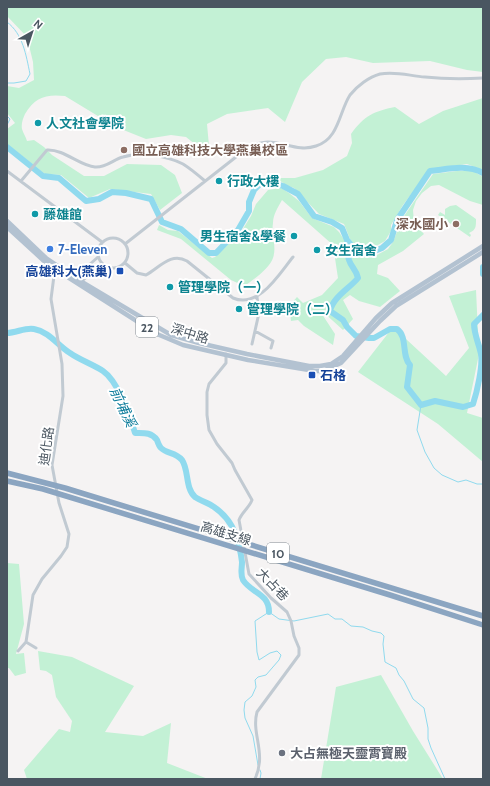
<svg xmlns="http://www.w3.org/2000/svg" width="490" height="786" viewBox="0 0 490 786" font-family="Cabin,'Noto Sans TC',sans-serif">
  <rect width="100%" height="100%" fill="#f5f3f3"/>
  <path fill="#c3f1d5" d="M7 7H483V72L467 70 430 61 373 63 346 57 326 59 302 82 285 122 268 108 227 114 207 124 209 146 206 153 186 137 171 135 146 139 116 127 65 96C46 94 35 97 25 114 23 118 21 124 22 129 23 133 26 137 27 141L34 140 44 147 52 155 84 176H104L127 164 161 165 175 175 182 193 160 210 151 194 110 189 89 198 61 175 45 174 7 144V129L15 123 7 113V86L19 88 34 80 33 62 27 37 7 16Z
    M483 98V170L467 164 430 169 403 205 391 225V231L385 241 369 250 361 249 355 246 350 239 344 224 319 214 294 188 286 185 276 178H295L323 170 347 156 352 143 351 134C364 116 374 111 395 107L419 124 443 111Z
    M457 171H473L483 177V205L470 201 439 185 431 186 422 193 416 201 413 210 414 223 424 234 403 251 378 265 377 274 388 278 400 291 380 307 359 301 350 295 343 300 353 319 343 330 322 311H320L335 334 333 345 304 326 298 320 291 321 289 306 297 297 303 303 322 295 338 278 333 245 282 200C278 207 273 215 273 223 271 235 277 246 273 258 270 268 252 281 244 286L231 280 181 239 157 230 159 225 168 230 178 231 212 258 215 257 241 232 251 216 256 204 268 190 281 188 289 193 299 201 312 218 334 227 339 232 347 244 358 257 375 256 388 249 393 242 402 219 433 174Z
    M456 205 476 219C476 227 476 230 469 233L471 235 470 237 438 215 440 212 445 215V209L450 206Z
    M476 290 479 354 467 413 483 418V462L438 424 358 372 393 327 446 376 469 348 449 296Z
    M7 563 19 564 24 624 16 654 24 653 26 673 15 676 9 668H7Z
    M38 651 72 657 134 686 105 732 143 736 171 723 167 763 208 779H27L24 770 59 729 70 732 72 721 56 697 52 675 46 671 40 670Z
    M381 675 413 731 443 779H321L336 687Z"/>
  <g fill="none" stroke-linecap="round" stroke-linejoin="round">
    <path stroke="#90daee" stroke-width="1" d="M7 22C23 34 26 55 30 74L26 81 14 83H7
      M7 116 10 119 7 125
      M421 405 417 430 425 452 434 468 442 475 458 482 466 480 477 484H483
      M258 765 253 736 245 718 244 710 245 702 252 696 256 687 255 680 258 677 266 675 279 660 281 655 277 651 270 653 259 660 257 652 255 621 269 612 279 619 294 621 328 614 335 619H342L351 626 363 627 372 631 381 633 384 636 383 644 385 662 396 668 399 675 404 681 413 699 424 708 428 728V739L431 748 445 779
      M260 770 261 773 260 779"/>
    <path stroke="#90daee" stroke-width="6" d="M7 147 43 176 59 178 86 201 99 199 112 192 126 193 151 199 162 222 181 229 209 253H216L238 230 249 211V202L254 190 262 182H270L283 186 298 194 314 216 332 222 342 228 347 240 356 251 367 254 382 248 391 240 397 220 430 171C449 169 466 164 483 173
      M350 244C349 249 347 256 349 260 351 267 356 269 358 278 350 288 333 297 330 311L343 320 347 327 356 336 369 338H374L390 329H397C408 337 401 355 410 365L407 387 421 405 435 401 463 407 473 404C477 392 483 366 481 354 479 344 474 334 474 324L483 315
      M483 267V274
      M7 333C16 333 26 327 34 329 50 332 57 345 70 353 80 360 92 364 103 371 118 381 130 416 135 433 144 433 151 432 157 440 158 443 159 446 161 448 167 454 175 452 182 460 189 470 185 488 195 497 201 501 209 503 214 507 223 513 231 523 235 533 238 541 241 554 242 562 242 569 240 574 243 580 251 593 269 593 269 612"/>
    <path stroke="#c1cad2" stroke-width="3" d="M7 171 102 242
      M21 181 47 150C64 149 80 166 95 167 106 168 114 159 123 157 139 152 168 156 183 164 191 169 198 175 205 181
      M98 253a15 15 0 1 1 30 0a15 15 0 1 1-30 0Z
      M125 244 250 146C256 144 262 142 268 142 284 142 299 152 316 146 339 139 339 112 350 95 357 86 369 77 380 74 396 71 410 76 425 77 444 79 464 79 483 78
      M125 263 137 273 146 275C160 267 171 252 187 261L233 298C259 309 279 274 293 257
      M75 278 79 274 98 257
      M81 282 102 263
      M255 331 273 341 271 348
      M252 344 259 313 257 297
      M226 354V363L209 384 207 392V415L209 430 217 444 232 463 235 470 252 500C249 508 242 512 239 520L249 574 271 598 287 612 291 621 294 636 299 648V655L257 712C251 734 267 753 255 779
      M26 642 33 595 42 579 61 556 67 547 69 534 59 503 52 465 63 396 62 364 51 299 55 268
      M26 642 36 648
      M18 651 26 642"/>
    <path stroke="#b3c2d1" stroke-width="4.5" d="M7 221 46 258 82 282 171 335 199 343 247 354 309 366H320L331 364 343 356 376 318 392 303 483 246
      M7 227 44 261 55 269 157 334 183 345 248 360 315 371H323L341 363 380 321 396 306 483 252"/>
    <path stroke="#8ba5c1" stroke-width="5.5" d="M7 473 65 488 483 616
      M7 481 43 489 390 595 483 625"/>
  </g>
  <g fill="#0f9aa8" stroke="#fff" stroke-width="1.5">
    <circle cx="38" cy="123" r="4"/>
    <circle cx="219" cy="181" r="4"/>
    <circle cx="35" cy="214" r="4"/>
    <circle cx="294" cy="236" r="4"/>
    <circle cx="317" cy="250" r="4"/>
    <circle cx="170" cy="287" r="4"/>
    <circle cx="239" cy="309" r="4"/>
  </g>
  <g fill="#8d6e63" stroke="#fff" stroke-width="1.5">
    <circle cx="124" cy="150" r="4"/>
    <circle cx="456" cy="224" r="4"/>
  </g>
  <circle fill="#3f7fe0" stroke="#fff" stroke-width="1.5" cx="50" cy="249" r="4"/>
  <g fill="#1a4fb4" stroke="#fff" stroke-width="1.5">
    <rect x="116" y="267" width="8" height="8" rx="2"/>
    <rect x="308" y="371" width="8" height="8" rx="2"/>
  </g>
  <circle fill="#6b7280" stroke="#fff" stroke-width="1.5" cx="282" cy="753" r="4"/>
  <g text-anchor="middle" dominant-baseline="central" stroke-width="4" stroke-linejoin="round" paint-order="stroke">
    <g fill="#fff" stroke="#808990" stroke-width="1">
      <rect x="136" y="317" width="22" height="20" rx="3"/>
      <rect x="267" y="543" width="22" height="20" rx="3"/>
    </g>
    <g font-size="12" font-weight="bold" fill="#4a5661">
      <text x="147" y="327">22</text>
      <text x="278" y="553">10</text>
    </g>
    <g font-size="13" font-weight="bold" fill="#0d838f" stroke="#fff" text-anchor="start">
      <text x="46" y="123">人文社會學院</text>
      <text x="227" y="181">行政大樓</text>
      <text x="43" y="214">藤雄館</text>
      <text x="286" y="236" text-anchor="end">男生宿舍&amp;學餐</text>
      <text x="325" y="250">女生宿舍</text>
      <text x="178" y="287">管理學院（一）</text>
      <text x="247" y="309">管理學院（二）</text>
    </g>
    <g font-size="13" font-weight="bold" fill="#785e54" stroke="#fff" text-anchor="start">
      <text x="132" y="150">國立高雄科技大學燕巢校區</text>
      <text x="448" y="224" text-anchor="end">深水國小</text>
    </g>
    <g font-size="13" font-weight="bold" fill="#366cbe" stroke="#fff" text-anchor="start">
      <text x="58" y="249">7-Eleven</text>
    </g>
    <g font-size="13" font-weight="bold" fill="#164399" stroke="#fff" text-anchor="end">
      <text x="112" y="271">高雄科大(燕巢)</text>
      <text x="320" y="375" text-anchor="start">石格</text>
    </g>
    <g font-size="13" fill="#4a5661" stroke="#fff">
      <text transform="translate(190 333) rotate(17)">深中路</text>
      <text transform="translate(46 446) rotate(-82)">迪化路</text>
      <text transform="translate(226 533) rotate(17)">高雄支線</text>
      <text transform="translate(273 584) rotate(46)">大占巷</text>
    </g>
    <g font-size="13" font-weight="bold" fill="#5b616d" stroke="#fff" text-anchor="start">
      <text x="290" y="753">大占無極天靈霄寶殿</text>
    </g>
    <g font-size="14" font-style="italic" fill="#0c7c9b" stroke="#fff">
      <text transform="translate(123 407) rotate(65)">前埔溪</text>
    </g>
  </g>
  <rect width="490" height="786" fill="none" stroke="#4a5661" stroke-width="16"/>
  <g transform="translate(32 32) rotate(39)" stroke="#ffffff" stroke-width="3" paint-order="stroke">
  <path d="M0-3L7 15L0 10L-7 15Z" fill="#4a5661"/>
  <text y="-6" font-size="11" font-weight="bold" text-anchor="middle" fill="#4a5661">N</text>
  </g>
</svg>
